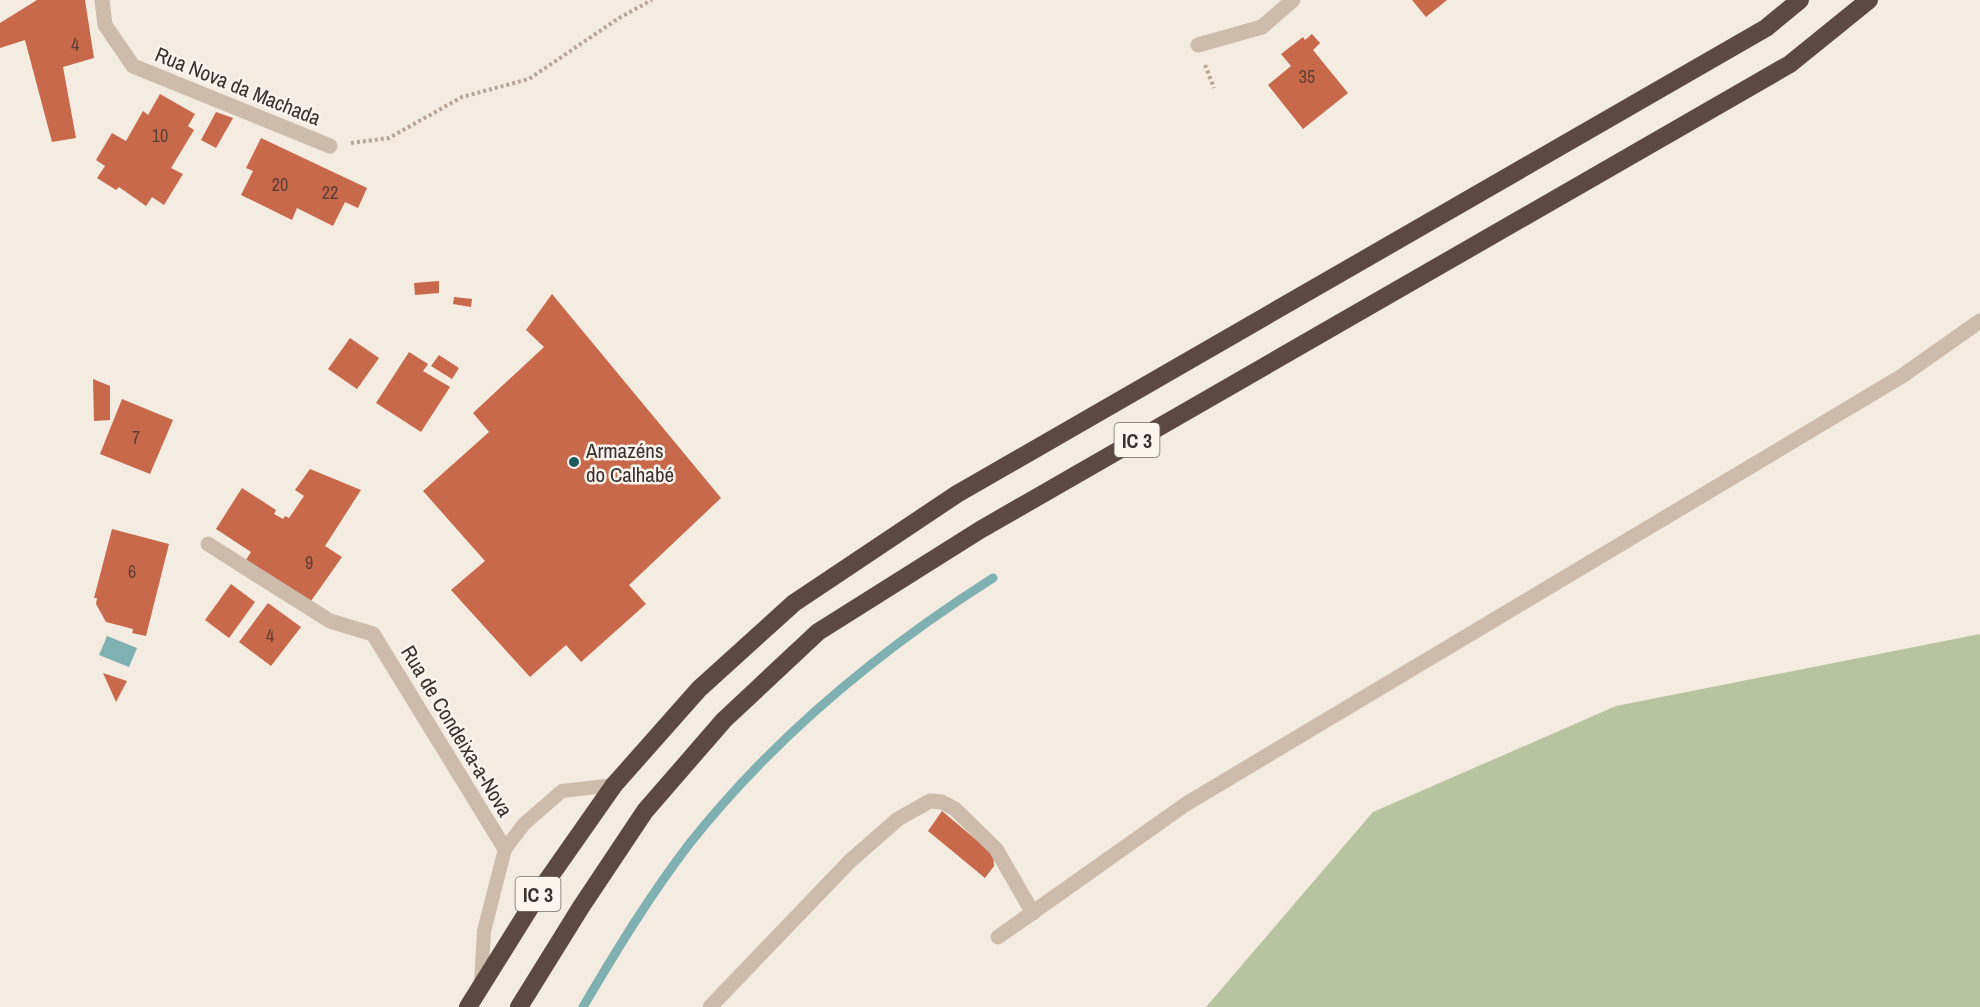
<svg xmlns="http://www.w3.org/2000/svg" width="1980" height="1007" viewBox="0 0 1980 1007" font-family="'Archivo Narrow',sans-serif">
  <rect width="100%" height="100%" fill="#f4ebe1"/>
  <path fill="#b8c4a0" d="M1980 634V1007H1206L1373 812 1616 706Z"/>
  <path fill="#7fb0b2" d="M107 636 137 648 129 667 99 655Z"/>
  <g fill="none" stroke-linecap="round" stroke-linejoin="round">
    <path stroke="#7fb0b2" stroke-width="9" d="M583 1007C616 951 650 895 690 843 775 736 878 651 993 578"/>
  </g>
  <path fill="#c8694b" d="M37 0H85L94 58 63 67 76 138 52 142 25 40 0 48V23Z
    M1412 0H1447L1426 17Z
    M1312 34 1320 43 1313 50 1348 93 1303 129 1268 85 1291 66 1281 54 1303 37 1305 40Z
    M160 94 195 114 188 126 194 130 171 168 183 174 164 205 152 197 146 206 119 187 116 190 97 178 105 166 96 160 112 133 126 141 143 111 148 115Z
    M216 112 233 118 216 148 201 140Z
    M261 138 367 188 358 208 345 202 333 226 297 208 292 220 241 195 253 171 246 168Z
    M439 281V293L415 295 414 283Z
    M552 294 721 498 629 585 646 604 581 662 566 645 530 677 451 590 485 561 423 491 489 432 473 413 544 347 526 330Z
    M454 297 472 299 471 307 453 304Z
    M350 338 379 358 357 389 328 369Z
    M409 352 428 364 423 371 450 387 421 432 376 403Z
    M439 355 459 368 452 379 431 366Z
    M93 379 110 386V420L94 421Z
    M122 399 173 420 150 474 100 454Z
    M310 469 361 490 325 546 342 557 311 601 246 560 251 552 216 529 242 488 276 510 274 514 283 519 285 516 289 518 304 496 295 490Z
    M112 529 169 544 146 636 132 633 133 629 106 622 96 604 97 598H94Z
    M231 584 255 602 229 638 205 620Z
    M268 603 301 627 271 666 239 642Z
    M103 673 127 681 116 702Z
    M942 811 993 854 994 866 985 878 928 831Z"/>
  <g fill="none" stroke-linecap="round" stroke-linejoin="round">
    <path stroke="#b9a596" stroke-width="4" stroke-dasharray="3 3" stroke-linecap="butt" d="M1205 65 1214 88
      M351 143 389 138 462 97 529 79 619 18 652 0"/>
    <path stroke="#cdbbac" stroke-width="14" d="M481 983 484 931 505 849 524 824 562 791 614 785"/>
    <path stroke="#cdbbac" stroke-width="15" d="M102 0 105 25 133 66 330 146
      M1198 45 1262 27 1293 0
      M208 544 330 621 373 634 505 849
      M998 937 1186 804 1902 376 1980 321
      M710 1007 850 861 898 819 930 801 942 802 955 809 996 849 1033 913"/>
    <path stroke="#5c4a42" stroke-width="18" d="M468 1007 546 882 614 785 699 689 794 603 957 494 1766 28 1800 0
      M519 1007 581 907 645 811 724 720 818 632 980 530 1790 64 1869 0"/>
  </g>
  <circle fill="#1f5a5e" stroke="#fbf5ee" stroke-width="2" cx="574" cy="462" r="6"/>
  <g text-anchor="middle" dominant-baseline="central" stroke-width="5" stroke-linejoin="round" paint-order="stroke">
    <g font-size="18" fill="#5e3e33">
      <text x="75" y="44">4</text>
      <text x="1307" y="76">35</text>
      <text x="160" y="135">10</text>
      <text x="280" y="184">20</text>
      <text x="330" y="192">22</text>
      <text x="136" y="437">7</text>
      <text x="309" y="562">9</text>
      <text x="132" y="571">6</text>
      <text x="270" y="635">4</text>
    </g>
    <g fill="#fbf5ee" stroke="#756b66" stroke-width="1.5">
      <rect x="1114.5" y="423" width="45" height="34" rx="4.5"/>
      <rect x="515.5" y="877" width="45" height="34" rx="4.5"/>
    </g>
    <g font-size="20" font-weight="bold" fill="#3b302b">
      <text x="1137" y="440">IC 3</text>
      <text x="538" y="894">IC 3</text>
    </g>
    <g font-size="21" fill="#3b302b" stroke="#fbf5ee">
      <text transform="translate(238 86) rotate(22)">Rua Nova da Machada</text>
      <text transform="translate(457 731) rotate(59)">Rua de Condeixa-a-Nova</text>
    </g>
    <g font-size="21" fill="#3b302b" stroke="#fbf5ee" text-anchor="start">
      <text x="586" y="450">Armazéns<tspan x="586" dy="24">do Calhabé</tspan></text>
    </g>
  </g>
</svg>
